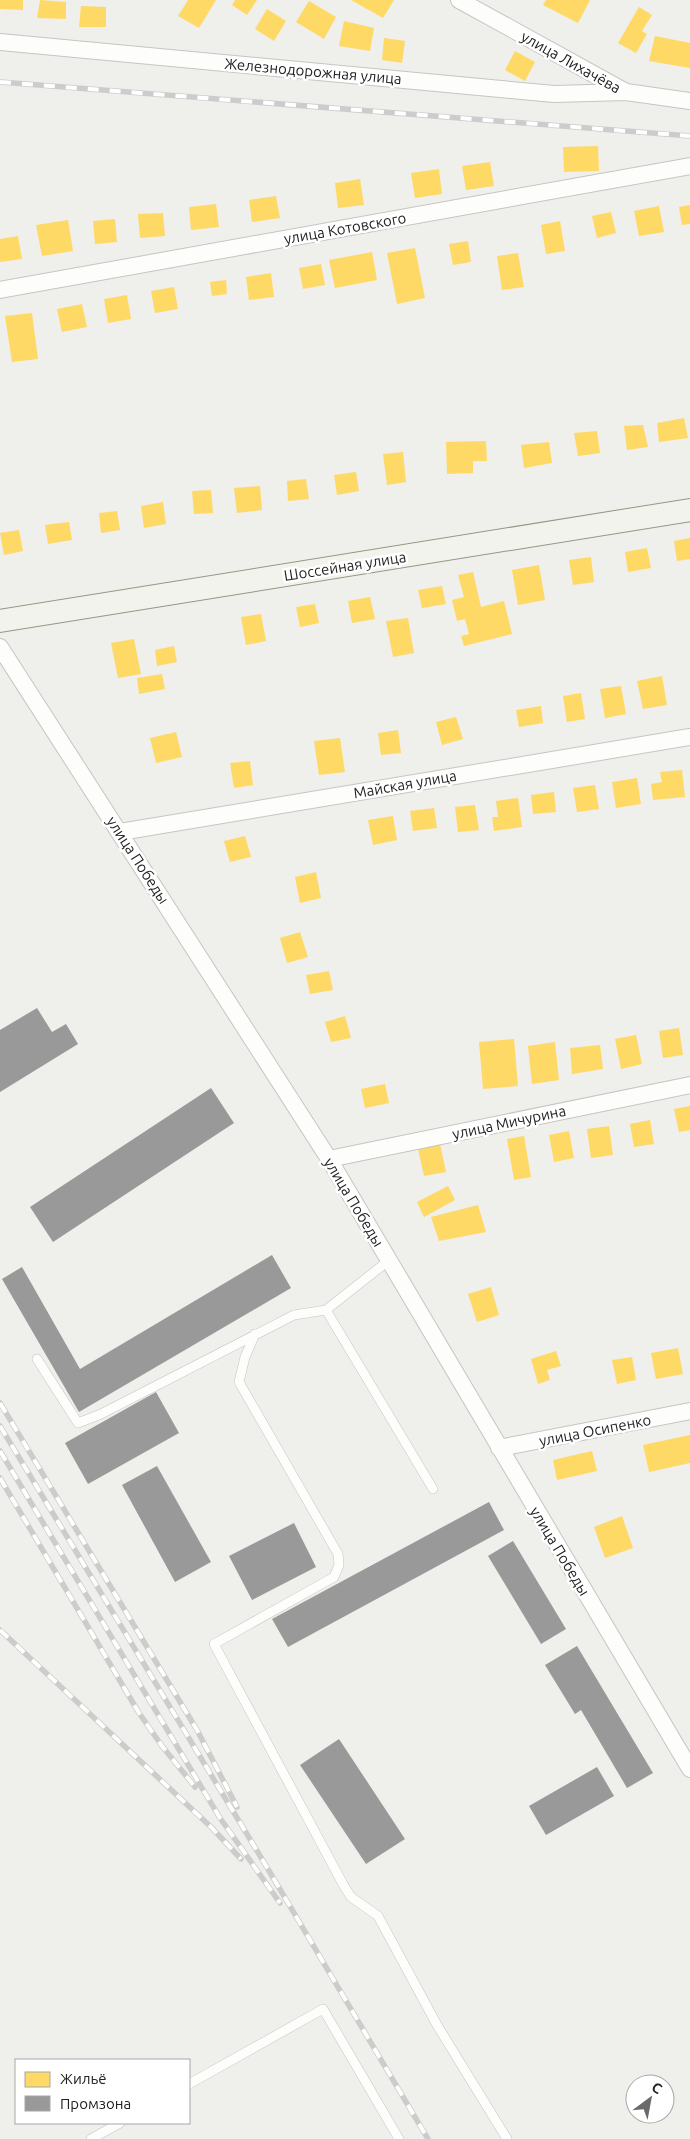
<svg xmlns="http://www.w3.org/2000/svg" width="690" height="2139" viewBox="0 0 690 2139" font-family="Ubuntu,sans-serif">
  <rect width="100%" height="100%" fill="#efefeb"/>
  <path fill="#ffd966" d="M0 0H23V10L0 9Z
    M40 0 66 2V19L37 18Z
    M188 0H216L199 28 178 16Z
    M235 0H257L247 15 232 5Z
    M351 0H394L383 18Z
    M546 0H590L578 23 543 5Z
    M309 1 336 17 324 39 296 22Z
    M81 6 106 7V27H79Z
    M639 7 652 15 642 31 647 34 636 53 618 43Z
    M267 9 286 21 274 41 255 29Z
    M344 21 374 28 370 51 339 46Z
    M655 36 690 43V68L649 61Z
    M384 38 405 41 402 63 382 60Z
    M515 51 535 62 525 81 505 70Z
    M598 146 599 171 564 172 563 147Z
    M490 162 494 186 466 190 462 166Z
    M439 169 442 194 415 198 411 173Z
    M360 179 364 205 338 208 335 183Z
    M276 196 280 218 252 222 249 200Z
    M216 204 219 227 191 230 189 207Z
    M690 205V224L682 225 679 207Z
    M659 206 664 232 639 236 634 211Z
    M611 212 616 233 597 238 592 216Z
    M163 213 165 236 140 238 138 214Z
    M115 219 117 242 95 244 93 221Z
    M68 220 73 251 42 256 36 225Z
    M560 221 565 251 546 254 541 225Z
    M18 236 22 259 0 262V239Z
    M468 241 471 262 453 265 449 244Z
    M415 248 425 298 397 304 387 253Z
    M372 252 377 280 335 288 329 260Z
    M518 253 524 287 502 290 497 256Z
    M321 264 325 285 303 289 299 268Z
    M271 273 274 297 249 300 246 277Z
    M226 280 227 294 212 296 210 282Z
    M174 287 178 309 155 313 151 291Z
    M127 295 131 319 108 323 104 299Z
    M82 304 87 327 62 332 57 309Z
    M32 313 38 359 12 362 5 316Z
    M684 418 688 438 659 442 657 423Z
    M643 425 648 447 627 450 624 426Z
    M597 431 600 453 578 456 574 433Z
    M486 441 487 461H473V473L447 474 446 442Z
    M549 442 552 463 524 468 521 445Z
    M403 452 406 482 387 485 383 454Z
    M356 472 359 491 337 495 334 475Z
    M306 479 309 499 288 501 287 481Z
    M260 486 262 510 237 513 234 488Z
    M211 490 213 513 194 514 192 491Z
    M163 502 166 524 144 528 141 506Z
    M117 511 120 530 101 533 99 513Z
    M69 522 72 540 48 544 45 525Z
    M19 530 23 551 4 555 0 533Z
    M690 538V559L677 561 674 541Z
    M647 548 651 568 628 572 625 552Z
    M591 557 594 582 573 585 569 560Z
    M539 565 545 600 518 605 512 570Z
    M473 572 481 607 504 601 512 634 464 646 461 636 469 634 465 619 457 621 452 600 464 597 458 575Z
    M442 586 446 604 422 608 418 590Z
    M370 597 375 619 352 623 348 601Z
    M315 604 319 623 300 627 296 607Z
    M261 614 266 641 246 645 241 617Z
    M408 618 414 653 393 657 386 621Z
    M134 639 141 674 118 678 111 643Z
    M174 646 177 662 157 666 155 650Z
    M162 674 165 689 139 694 137 678Z
    M662 676 667 705 643 709 637 681Z
    M621 686 626 714 605 718 600 689Z
    M581 693 585 719 567 722 563 696Z
    M541 706 543 723 519 727 516 710Z
    M456 717 463 739 442 745 436 722Z
    M398 730 401 753 381 755 378 733Z
    M176 732 182 757 156 763 150 738Z
    M340 738 345 772 319 775 314 741Z
    M250 761 253 785 234 788 230 763Z
    M682 770 685 797 653 800 651 784 662 782 660 772Z
    M637 778 641 804 616 808 612 782Z
    M595 785 599 809 577 812 573 788Z
    M554 792 556 812 533 814 531 795Z
    M518 798 522 827 494 831 492 817H498L496 801Z
    M475 805 479 830 458 832 455 807Z
    M434 808 437 828 413 831 410 811Z
    M393 816 397 840 373 845 368 820Z
    M245 836 251 857 230 862 224 841Z
    M316 872 321 898 300 903 295 877Z
    M300 932 308 957 287 963 280 938Z
    M329 971 333 990 310 994 306 975Z
    M345 1016 351 1038 331 1042 325 1022Z
    M679 1028 683 1055 663 1058 659 1031Z
    M636 1035 642 1064 621 1069 615 1039Z
    M514 1039 518 1086 483 1089 479 1042Z
    M555 1042 559 1080 532 1084 528 1046Z
    M600 1045 603 1069 572 1074 570 1048Z
    M385 1084 389 1103 365 1108 361 1089Z
    M690 1106V1130L679 1132 674 1109Z
    M650 1120 654 1144 634 1147 630 1124Z
    M609 1126 613 1155 591 1158 587 1129Z
    M569 1131 574 1158 554 1162 549 1135Z
    M524 1136 531 1177 514 1180 507 1139Z
    M440 1144 446 1172 424 1176 418 1149Z
    M448 1186 455 1200 424 1217 417 1202Z
    M478 1205 486 1232 439 1241 431 1217Z
    M491 1287 499 1315 477 1322 468 1294Z
    M678 1348 683 1374 656 1379 651 1353Z
    M556 1351 561 1366 547 1370 550 1380 538 1384 531 1359Z
    M632 1357 636 1380 617 1384 612 1360Z
    M690 1435V1463L649 1472 643 1445Z
    M592 1451 597 1471 557 1480 553 1460Z
    M622 1516 633 1548 605 1558 594 1527Z"/>
  <path fill="#999" d="M37 1008 52 1032 66 1024 78 1044 0 1092V1030Z
    M211 1088 234 1123 53 1242 30 1207Z
    M272 1255 291 1288 79 1412 2 1279 22 1267 80 1369Z
    M156 1392 179 1433 88 1484 65 1443Z
    M157 1466 211 1562 175 1582 122 1485Z
    M489 1502 504 1530 288 1647 272 1619Z
    M294 1523 316 1567 252 1600 229 1556Z
    M513 1541 566 1629 541 1644 488 1556Z
    M577 1646 653 1773 627 1788 581 1710 575 1714 545 1665Z
    M339 1739 405 1839 366 1864 300 1765Z
    M597 1767 614 1796 546 1835 529 1806Z"/>
  <g fill="none" stroke-linecap="round" stroke-linejoin="round">
    <defs>
      <path id="lane" d="M326 1310 433 1489
        M255 1334 245 1357 239 1382 338 1554 339 1565 334 1577 214 1644 344 1886 351 1897 378 1916 437 2025 507 2139
        M37 1359 78 1423 101 1414 294 1315 326 1310 388 1261
        M189 2084 323 2009 399 2139
        M91 2139 120 2123"/>
      <path id="street" d="M459 0 626 92 690 101
        M0 42 554 94 626 92
        M0 290 690 166
        M0 647 329 1159 690 1769
        M120 832 690 737
        M329 1159 690 1085
        M499 1448 690 1411"/>
      <path id="secondary" d="M0 621 690 510"/>
    </defs>
    <use href="#lane" stroke="#c5c5c3" stroke-width="10"/>
    <use href="#street" stroke="#c5c5c3" stroke-width="18"/>
    <use href="#secondary" stroke="#929984" stroke-width="24"/>
    <use href="#lane" stroke="#fdfdfc" stroke-width="9"/>
    <use href="#street" stroke="#fdfdfc" stroke-width="16"/>
    <use href="#secondary" stroke="#f2f3ed" stroke-width="22"/>
    <defs>
      <path id="rail" d="M0 82 690 136
        M0 1403 197 1730 237 1807
        M0 1426 262 1859 428 2139
        M0 1451 220 1818 280 1903
        M0 1478 139 1713 162 1746 195 1787
        M0 1630 211 1827 241 1859"/>
    </defs>
    <use href="#rail" stroke="#ccc" stroke-width="5.5"/>
    <use href="#rail" stroke="#fff" stroke-width="4" stroke-dasharray="11" stroke-linecap="butt"/>
  </g>
  <g text-anchor="middle" dominant-baseline="central" stroke-width="5" stroke-linejoin="round" paint-order="stroke">
    <g font-size="15" fill="#222" stroke="#fff">
      <text transform="translate(571 62) rotate(29)">улица Лихачёва</text>
      <text transform="translate(313 71) rotate(5)">Железнодорожная улица</text>
      <text transform="translate(345 228) rotate(-10)">улица Котовского</text>
      <text transform="translate(345 566) rotate(-9)">Шоссейная улица</text>
      <text transform="translate(405 784) rotate(-10)">Майская улица</text>
      <text transform="translate(138 860) rotate(57)">улица Победы</text>
      <text transform="translate(509 1122) rotate(-12)">улица Мичурина</text>
      <text transform="translate(354 1202) rotate(59)">улица Победы</text>
      <text transform="translate(595 1430) rotate(-11)">улица Осипенко</text>
      <text transform="translate(560 1551) rotate(59)">улица Победы</text>
    </g>
  </g>
  <rect x="15" y="2059" width="175" height="65" fill="#ffffff" stroke="#a7a7a7"/>
  <rect x="25" y="2072" width="25" height="15" fill="#ffd966" stroke="#a7a7a7"/>
  <text x="60" y="2084" font-size="15" fill="#222222">Жильё</text>
  <rect x="25" y="2096" width="25" height="15" fill="#999999" stroke="#a7a7a7"/>
  <text x="60" y="2109" font-size="15" fill="#222222">Промзона</text>
  <g transform="translate(650 2099) rotate(32)"><circle r="24" fill="#ffffff" stroke="#a7a7a7"/>
  <path d="M0-4L9 19L0 12L-9 19Z" fill="#6a6a68"/>
  <text y="-8" font-size="14" font-weight="bold" text-anchor="middle" fill="#222222">С</text>
  </g>
</svg>
